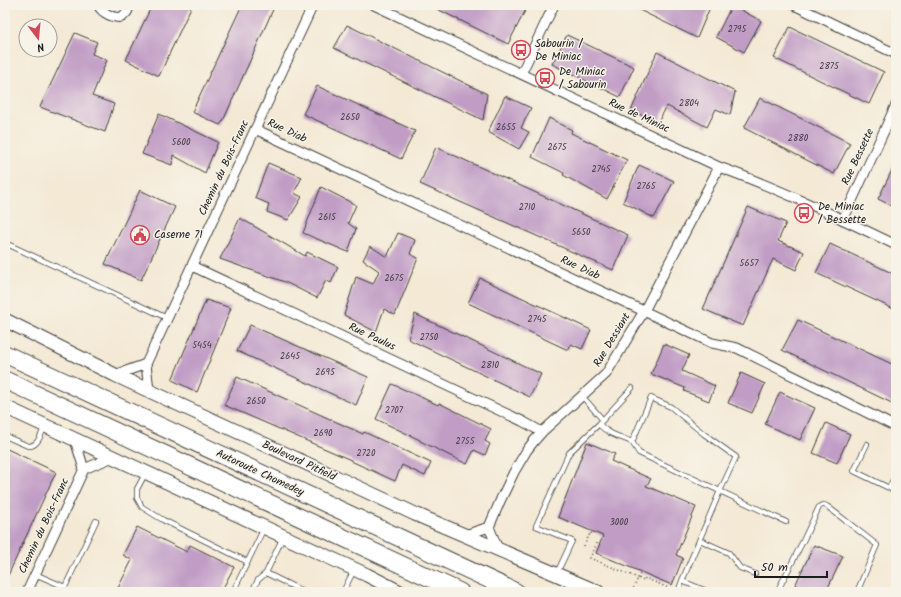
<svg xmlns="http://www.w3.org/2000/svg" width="901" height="597" viewBox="0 0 901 597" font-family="Kalam,sans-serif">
  <rect width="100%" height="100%" fill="#f7f3e8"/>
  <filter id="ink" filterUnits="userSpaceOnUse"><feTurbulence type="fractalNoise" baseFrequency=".025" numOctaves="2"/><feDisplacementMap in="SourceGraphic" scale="8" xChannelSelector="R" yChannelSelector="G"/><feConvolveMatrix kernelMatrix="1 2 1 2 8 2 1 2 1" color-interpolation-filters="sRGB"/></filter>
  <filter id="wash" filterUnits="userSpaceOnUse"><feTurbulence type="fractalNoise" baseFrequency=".012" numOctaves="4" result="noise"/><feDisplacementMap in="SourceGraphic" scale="16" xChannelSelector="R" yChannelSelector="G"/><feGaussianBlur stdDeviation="0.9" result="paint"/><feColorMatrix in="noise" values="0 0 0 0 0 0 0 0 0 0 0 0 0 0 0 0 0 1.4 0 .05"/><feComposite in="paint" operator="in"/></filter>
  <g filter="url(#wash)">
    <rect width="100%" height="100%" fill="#f4e9d5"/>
    <g id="blocks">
      <path fill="#c19dc6" d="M152 5H192L159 76 126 60Z
        M242 5H275L223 121 220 125 192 112Z
        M429 5H523L527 7 508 44Z
        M629 5H711L697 38Z
        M732 5 761 21 744 52 716 37Z
        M347 25 487 94 483 120 334 48Z
        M790 27 884 72 869 104 774 58Z
        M75 33 97 42 92 54 107 60 92 96 114 104 105 132 40 107Z
        M567 35 634 67 620 97 552 64Z
        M657 52 735 92 730 115 716 109 707 127 667 106 658 122 631 111Z
        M317 86 415 131 401 159 303 114Z
        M505 96 531 108 521 128 529 132 519 149 488 132Z
        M760 98 850 143 834 174 744 128Z
        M159 114 218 142 205 173 173 155 172 165 142 154Z
        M549 118 572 130 571 133 627 160 607 199 563 175 564 173 532 157Z
        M436 147 628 235 613 270 420 184Z
        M896 162V208L878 199Z
        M268 163 302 177 294 193 302 197 288 220 267 212 269 204 255 198Z
        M639 165 674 181 654 218 623 202Z
        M321 187 356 205 348 223 356 229 348 252 303 233Z
        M140 190 175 207 141 280 105 264Z
        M748 207 786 223 778 241 804 252 796 270 773 259 743 326 703 309Z
        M240 218 305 256 307 252 338 267 331 283 326 280 317 298 285 282 220 259Z
        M398 233 415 240 410 254 418 258 395 315 384 309 376 332 344 315 356 277 373 284 379 271 363 260 370 246 387 257Z
        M830 244 896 275V310L816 273Z
        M480 278 591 330 582 349 571 344 568 350 468 303Z
        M206 300 231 308 197 392 172 380Z
        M415 314 541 374 530 397 408 339Z
        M798 320 896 366V405L782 350Z
        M250 325 368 377 356 405 237 351Z
        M664 344 689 355 682 371 715 386 709 401 684 391 685 388 651 374Z
        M741 373 765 384 752 413 728 403Z
        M237 377 363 434 364 432 431 463 425 476 402 465 395 481 351 461V460L224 405Z
        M392 384 438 405 439 403 491 429 485 441 490 444 485 455 474 450 467 464 420 441V440L376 419Z
        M780 392 815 408 800 440 765 424Z
        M826 423 850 434 837 463 813 453Z
        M587 442 615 454 611 461 651 479 646 486 696 507 676 555 683 558 672 585 596 553 603 536 558 517Z
        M5 448 56 472 5 582Z
        M137 527 187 552 190 545 234 567 221 592H116L132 560 123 555Z
        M814 545 843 556 826 592H792Z"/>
    </g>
  </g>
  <g filter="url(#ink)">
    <use href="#blocks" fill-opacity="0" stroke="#3c3b38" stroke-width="1"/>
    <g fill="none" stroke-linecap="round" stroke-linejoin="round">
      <defs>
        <path id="lane" d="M5 243 167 318
          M582 396 603 420
          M599 424C607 434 621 437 632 442L651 398 671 407 677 412 704 434 736 457 720 491 682 581
          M5 436 28 446C38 447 41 434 45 426
          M632 442 639 453 786 522
          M867 444 854 471 889 488
          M145 474 137 489V498L142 507 163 520 248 562
          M896 475 889 488 896 491
          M700 540 729 553 740 568 755 574
          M266 573 304 592
          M557 573 572 541 536 526 569 453 599 424 632 388
          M35 574 65 587 62 592
          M65 587 96 521
          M233 592 264 528
          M252 592 258 580 266 573 283 537
          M343 592 354 570
          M678 592 682 581 709 592
          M777 592 803 541 819 507C822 504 824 504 828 507L877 545 857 592
          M893 592 896 586"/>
        <path id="street" d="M98 5C102 13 114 19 122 17L127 12 130 5
          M374 5 719 167C780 189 838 217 896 245
          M794 5 896 54
          M521 74 554 5
          M255 129 712 343 737 348 896 427
          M843 220 896 105
          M192 266 522 421 542 432
          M115 375 146 364
          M149 390 146 364 313 5
          M75 440 84 469
          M465 535 489 527
          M498 549 489 527 501 499 514 472 527 450 534 441 542 432 606 374 644 311 719 167
          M27 592 84 469 113 457"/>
        <path id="secondary" d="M5 320 115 375 353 485 415 514 598 592
          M5 407 367 575 400 592"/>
        <path id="highway" d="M5 354 516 592
          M5 380 460 592"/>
      </defs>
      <use href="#lane" stroke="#3c3b38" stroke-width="6"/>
      <use href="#street" stroke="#3c3b38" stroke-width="11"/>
      <use href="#secondary" stroke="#3c3b38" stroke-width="15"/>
      <use href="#highway" stroke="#3c3b38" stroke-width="19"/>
      <path stroke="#3c3b38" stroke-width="1.5" stroke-dasharray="1 3" stroke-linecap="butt" d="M597 543 590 558 638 578 641 572
        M584 546 589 535 590 536 592 531
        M632 592 638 578 644 581 645 578 671 589"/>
      <use href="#lane" stroke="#fff" stroke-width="4.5"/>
      <use href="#street" stroke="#fff" stroke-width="9"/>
      <use href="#secondary" stroke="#fff" stroke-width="13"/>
      <use href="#highway" stroke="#fff" stroke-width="17"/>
    </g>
  </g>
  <defs>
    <symbol id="bus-ring" viewBox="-11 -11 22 22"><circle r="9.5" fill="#f7f3e8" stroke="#d1495b" stroke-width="1.5"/><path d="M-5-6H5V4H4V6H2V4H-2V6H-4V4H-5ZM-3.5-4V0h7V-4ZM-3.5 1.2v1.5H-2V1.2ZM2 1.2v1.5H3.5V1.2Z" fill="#d1495b"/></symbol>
    <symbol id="civic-ring" viewBox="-11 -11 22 22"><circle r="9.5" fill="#f7f3e8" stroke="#d1495b" stroke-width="1.5"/><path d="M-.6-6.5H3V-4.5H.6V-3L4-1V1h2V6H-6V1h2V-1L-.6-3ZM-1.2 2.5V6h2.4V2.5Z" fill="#d1495b"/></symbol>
  </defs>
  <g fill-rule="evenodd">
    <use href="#bus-ring" x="510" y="39" width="22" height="22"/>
    <use href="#bus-ring" x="534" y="67" width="22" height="22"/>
    <use href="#bus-ring" x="793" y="202" width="22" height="22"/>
    <use href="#civic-ring" x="129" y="224" width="22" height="22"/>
  </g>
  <g text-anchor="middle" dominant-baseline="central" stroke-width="3" stroke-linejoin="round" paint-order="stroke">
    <g font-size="9" fill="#453c46">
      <text x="737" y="29">2795</text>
      <text x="829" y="66">2875</text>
      <text x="689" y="103">2804</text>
      <text x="350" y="117">2650</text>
      <text x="506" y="127">2655</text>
      <text x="798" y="138">2880</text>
      <text x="181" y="142">5600</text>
      <text x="557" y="147">2675</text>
      <text x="601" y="169">2745</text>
      <text x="646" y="186">2765</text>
      <text x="527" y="207">2710</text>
      <text x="327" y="217">2615</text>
      <text x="581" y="232">5650</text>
      <text x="749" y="263">5657</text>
      <text x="394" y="278">2675</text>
      <text x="537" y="319">2745</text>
      <text x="429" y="337">2750</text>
      <text x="202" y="345">5454</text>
      <text x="290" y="356">2645</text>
      <text x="490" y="365">2810</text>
      <text x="325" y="372">2695</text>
      <text x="256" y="401">2650</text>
      <text x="394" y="410">2707</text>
      <text x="323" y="433">2690</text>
      <text x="465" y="441">2755</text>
      <text x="366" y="453">2720</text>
      <text x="619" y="522">3000</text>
    </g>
    <g font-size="11" fill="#1c1c1c" stroke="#f7f3e8" text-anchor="start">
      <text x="535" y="44">Sabourin /<tspan x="535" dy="13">De Miniac</tspan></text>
      <text x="559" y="72">De Miniac<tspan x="559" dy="13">/ Sabourin</tspan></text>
      <text x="818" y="207">De Miniac<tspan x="818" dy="13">/ Bessette</tspan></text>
      <text x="154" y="235">Caserne 71</text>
    </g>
    <g font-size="11" fill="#1c1c1c" stroke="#f7f3e8">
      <text transform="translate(639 116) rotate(25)">Rue de Miniac</text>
      <text transform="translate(287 131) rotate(25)">Rue Diab</text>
      <text transform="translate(858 157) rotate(-65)">Rue Bessette</text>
      <text transform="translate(224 168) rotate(-65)">Chemin du Bois-Franc</text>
      <text transform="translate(580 268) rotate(25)">Rue Diab</text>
      <text transform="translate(372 337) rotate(25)">Rue Paulus</text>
      <text transform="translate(612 340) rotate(-59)">Rue Dessiant</text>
      <text transform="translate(299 461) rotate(25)">Boulevard Pitfield</text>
      <text transform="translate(260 473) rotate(25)">Autoroute Chomedey</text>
      <text transform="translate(44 526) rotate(-65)">Chemin du Bois-Franc</text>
    </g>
  </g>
  <rect width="901" height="597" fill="none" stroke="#f7f3e8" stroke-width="20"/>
  <g transform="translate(38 38) rotate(164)"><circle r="19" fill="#f7f3e8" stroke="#9f9d96"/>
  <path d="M0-3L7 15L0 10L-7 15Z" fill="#d1495b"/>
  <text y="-6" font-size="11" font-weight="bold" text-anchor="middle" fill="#1c1c1c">N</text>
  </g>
  <path d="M755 571v6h72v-6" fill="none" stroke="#1c1c1c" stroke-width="2"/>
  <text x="761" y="571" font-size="12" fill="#1c1c1c" stroke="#f7f3e8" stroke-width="3" paint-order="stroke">50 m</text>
</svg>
